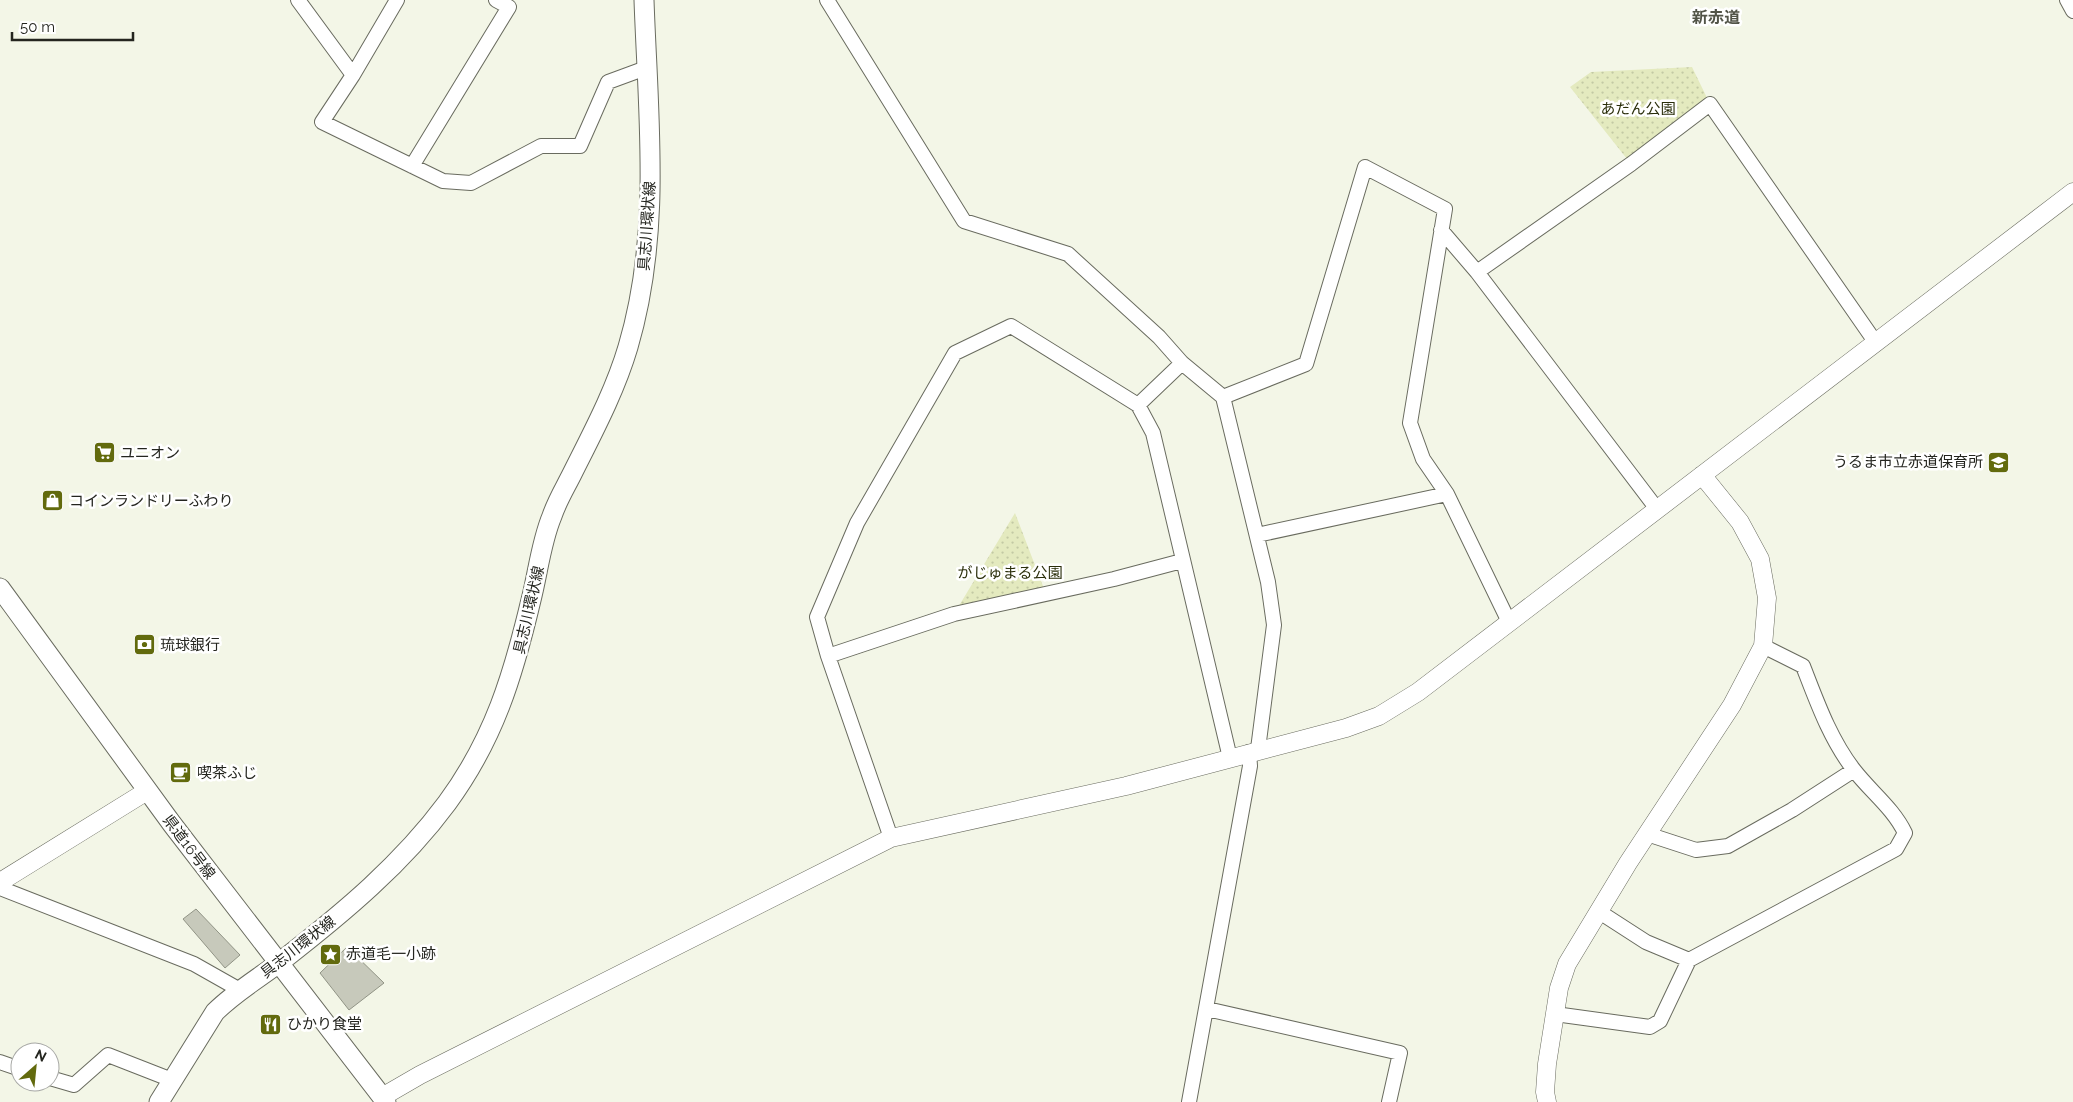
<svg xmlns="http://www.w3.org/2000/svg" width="2073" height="1102" viewBox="0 0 2073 1102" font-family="Raleway,'Noto Sans JP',sans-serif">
  <defs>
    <pattern id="park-dots" width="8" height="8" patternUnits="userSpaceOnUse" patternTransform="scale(1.25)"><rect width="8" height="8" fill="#e4eabf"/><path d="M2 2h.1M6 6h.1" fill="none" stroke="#c3c9a4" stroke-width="1.8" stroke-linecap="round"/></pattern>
  </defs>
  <rect width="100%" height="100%" fill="#f3f6e7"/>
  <path fill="url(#park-dots)" d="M1692 67 1710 104 1631 164 1570 87 1591 72Z
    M1015 513 1046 594 954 614Z"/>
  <path fill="#c7c9bb" stroke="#919486" d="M196 909 240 955 225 968 183 919Z
    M347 947 384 983 349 1010 320 973Z"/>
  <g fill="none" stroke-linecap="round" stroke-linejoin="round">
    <defs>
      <path id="minor" d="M298 0 353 75
        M397 0 353 75 322 122 443 181 471 183 541 146H580L608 82 646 68
        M827 0 964 221 1068 254 1159 337 1182 363 1223 397 1268 582 1274 625 1258 749
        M2067 0 2073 11
        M412 166 509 7 496 0
        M1441 230 1477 272 1657 509
        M1477 272 1631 164 1710 104 1876 343
        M1223 397 1306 364 1365 167 1445 209 1410 423 1423 459 1447 494 1509 622
        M1138 405 1182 363
        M1257 535 1447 494
        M828 656 954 614 1114 579 1182 561
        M1647 834 1696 850 1728 846 1792 810 1854 770
        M891 838 828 656 817 617 857 523 955 353 1011 326 1138 405 1153 433 1230 758
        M0 888 194 964 240 990
        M1598 911 1646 942 1689 960 1896 849 1905 833C1893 808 1871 792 1854 770 1830 739 1817 702 1803 666L1763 646
        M1207 1009 1400 1053 1389 1102
        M1555 1014 1650 1027 1660 1021 1689 960
        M0 1062 20 1069
        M50 1078 74 1085 108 1055 172 1080
        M1189 1102 1250 766 1249 752"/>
      <path id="tertiary" d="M0 882 147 791
        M382 1097 420 1075 891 838 1126 786 1346 728 1379 716 1418 692 2073 192
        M1547 1102 1545 1092 1547 1064 1559 988 1567 964 1628 863 1732 705 1763 646 1767 598 1760 559 1740 522 1702 475"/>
      <path id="secondary" d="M0 588 172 824 386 1102
        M159 1102 215 1012C236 991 261 977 284 959 343 913 402 864 447 803 494 739 513 676 531 600 538 573 541 542 552 516 557 501 565 488 572 474 593 432 615 391 628 347 662 232 648 117 644 0"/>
    </defs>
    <use href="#minor" stroke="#696b5f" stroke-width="16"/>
    <use href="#tertiary" stroke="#696b5f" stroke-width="19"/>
    <use href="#secondary" stroke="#696b5f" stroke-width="21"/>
    <use href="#minor" stroke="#fff" stroke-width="14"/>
    <use href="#tertiary" stroke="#fff" stroke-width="18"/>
    <use href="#secondary" stroke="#fff" stroke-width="19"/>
  </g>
  <defs>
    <symbol id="supermarket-square" viewBox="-11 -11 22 22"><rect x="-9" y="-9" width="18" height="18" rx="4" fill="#626a0d" stroke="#fff"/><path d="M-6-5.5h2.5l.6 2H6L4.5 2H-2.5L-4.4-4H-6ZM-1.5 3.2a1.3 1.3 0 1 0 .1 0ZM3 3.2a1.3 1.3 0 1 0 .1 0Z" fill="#fff"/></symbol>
    <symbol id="school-square" viewBox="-11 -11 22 22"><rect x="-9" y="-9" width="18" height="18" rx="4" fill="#626a0d" stroke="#fff"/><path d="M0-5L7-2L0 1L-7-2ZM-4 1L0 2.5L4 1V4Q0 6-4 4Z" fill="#fff"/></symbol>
    <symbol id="shop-square" viewBox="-11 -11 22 22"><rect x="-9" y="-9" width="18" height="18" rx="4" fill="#626a0d" stroke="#fff"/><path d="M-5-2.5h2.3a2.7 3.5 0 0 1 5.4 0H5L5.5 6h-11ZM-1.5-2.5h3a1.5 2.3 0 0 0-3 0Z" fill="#fff"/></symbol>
    <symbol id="bank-square" viewBox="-11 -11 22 22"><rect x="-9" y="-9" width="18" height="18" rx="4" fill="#626a0d" stroke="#fff"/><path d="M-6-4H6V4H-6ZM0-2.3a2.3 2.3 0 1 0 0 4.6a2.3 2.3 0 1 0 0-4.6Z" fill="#fff"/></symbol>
    <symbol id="cafe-square" viewBox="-11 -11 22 22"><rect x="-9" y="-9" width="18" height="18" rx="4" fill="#626a0d" stroke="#fff"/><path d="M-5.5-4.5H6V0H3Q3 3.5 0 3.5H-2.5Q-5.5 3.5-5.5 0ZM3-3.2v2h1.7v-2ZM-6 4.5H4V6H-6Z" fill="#fff"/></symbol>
    <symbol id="sight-square" viewBox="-11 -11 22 22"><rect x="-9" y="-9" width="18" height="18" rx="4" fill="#626a0d" stroke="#fff"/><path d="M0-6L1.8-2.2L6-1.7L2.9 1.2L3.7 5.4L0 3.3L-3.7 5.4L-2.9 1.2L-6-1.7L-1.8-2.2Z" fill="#fff"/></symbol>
    <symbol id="restaurant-square" viewBox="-11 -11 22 22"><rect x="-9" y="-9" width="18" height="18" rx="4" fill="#626a0d" stroke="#fff"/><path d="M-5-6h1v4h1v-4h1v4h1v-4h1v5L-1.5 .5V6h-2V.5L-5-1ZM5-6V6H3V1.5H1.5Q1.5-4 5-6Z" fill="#fff"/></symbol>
  </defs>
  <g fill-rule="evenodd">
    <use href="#supermarket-square" x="92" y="440" width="25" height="25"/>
    <use href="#school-square" x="1986" y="450" width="25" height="25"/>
    <use href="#shop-square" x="40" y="488" width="25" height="25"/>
    <use href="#bank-square" x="132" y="632" width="25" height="25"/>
    <use href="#cafe-square" x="168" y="760" width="25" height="25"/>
    <use href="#sight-square" x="318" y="942" width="25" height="25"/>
    <use href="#restaurant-square" x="258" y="1012" width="25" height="25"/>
  </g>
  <g text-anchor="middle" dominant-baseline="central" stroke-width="5" stroke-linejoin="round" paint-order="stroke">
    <g font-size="15" fill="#2a2e0a" stroke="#fff">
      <text x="1638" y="109">あだん公園</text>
      <text x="1010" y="573">がじゅまる公園</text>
    </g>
    <g font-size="15" fill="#24251f" stroke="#fff">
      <text transform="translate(647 226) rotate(-86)">具志川環状線</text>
      <text transform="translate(529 610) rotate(-77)">具志川環状線</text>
      <text transform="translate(189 847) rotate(53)">県道16号線</text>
      <text transform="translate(298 947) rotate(-38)">具志川環状線</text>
    </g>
    <g font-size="15" fill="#24251f" stroke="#fff" text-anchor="start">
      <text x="120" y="453">ユニオン</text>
      <text x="1983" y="462" text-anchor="end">うるま市立赤道保育所</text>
      <text x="69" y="501">コインランドリーふわり</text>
      <text x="160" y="645">琉球銀行</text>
      <text x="197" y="773">喫茶ふじ</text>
      <text x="346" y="954">赤道毛一小跡</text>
      <text x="287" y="1024">ひかり食堂</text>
    </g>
    <g font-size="16" font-weight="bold" fill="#525448" stroke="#fff">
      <text x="1716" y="17">新赤道</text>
    </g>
  </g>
  <g transform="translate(35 1067) rotate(27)"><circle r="24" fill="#ffffff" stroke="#a7a8a5"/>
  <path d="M0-4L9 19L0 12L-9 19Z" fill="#626a0d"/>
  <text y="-8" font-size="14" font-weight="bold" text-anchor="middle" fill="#24251f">N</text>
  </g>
  <path d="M12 32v8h121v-8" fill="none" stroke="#24251f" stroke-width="2.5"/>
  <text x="20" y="32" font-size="15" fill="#24251f" stroke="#ffffff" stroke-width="4" paint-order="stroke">50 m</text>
</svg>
